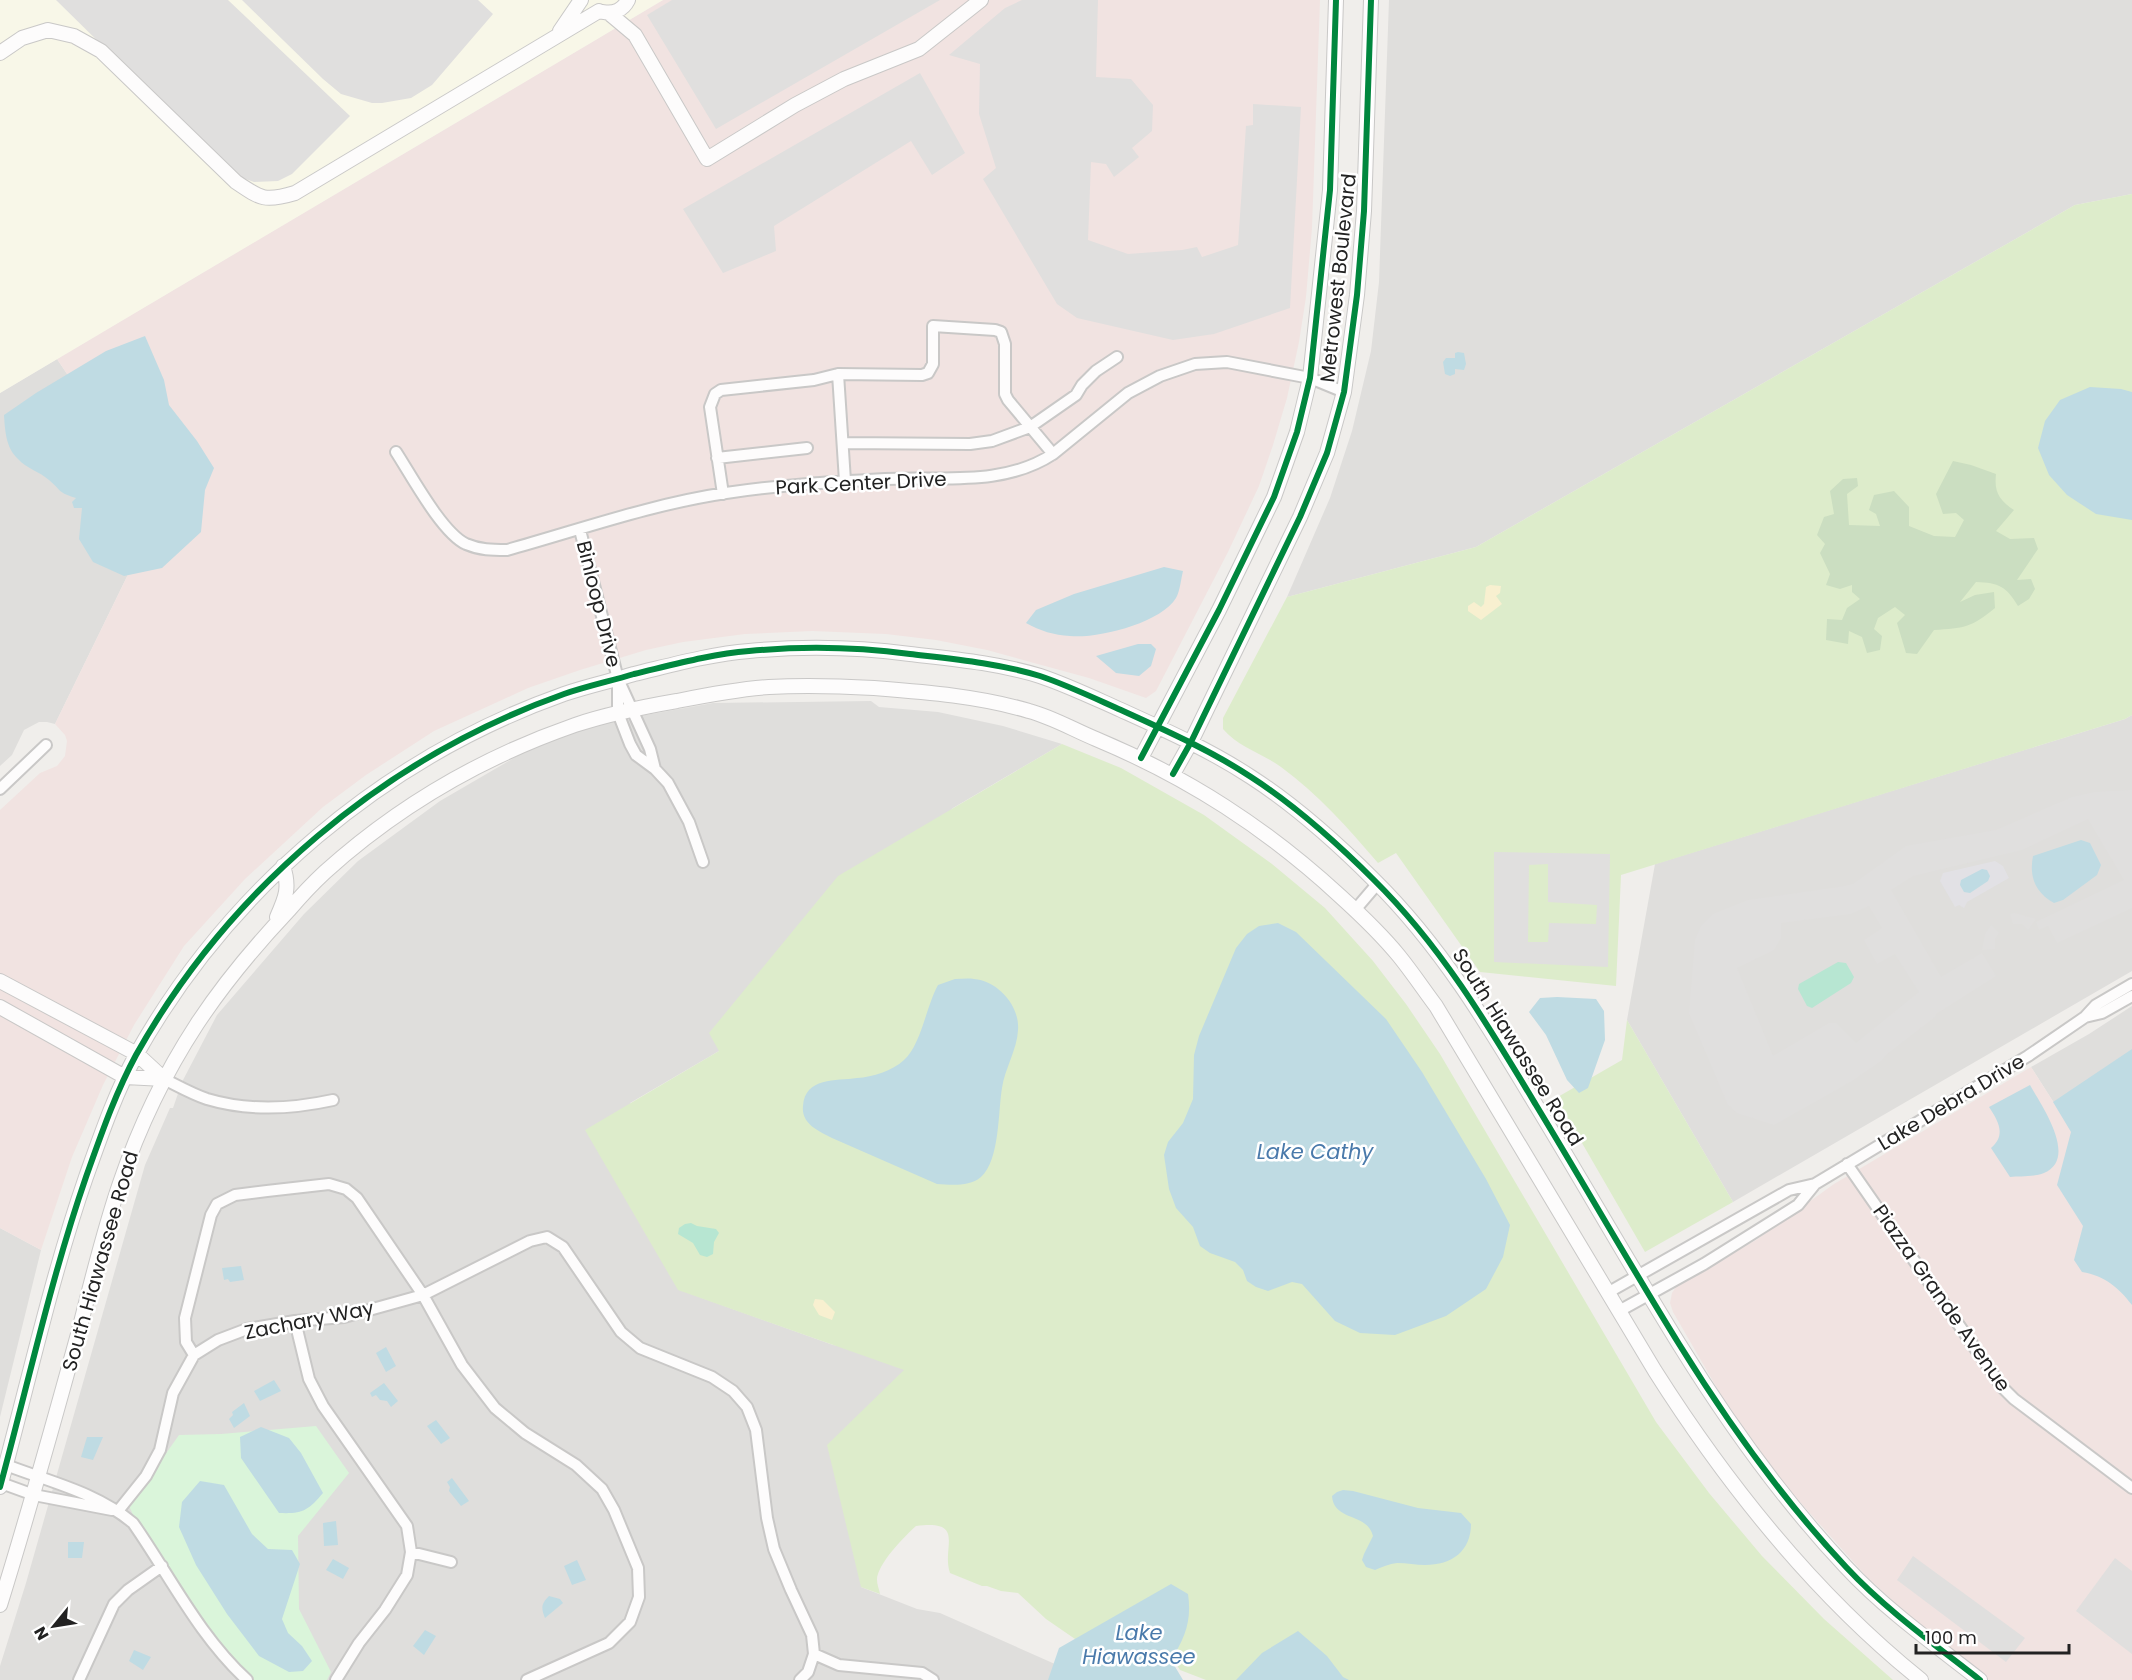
<svg xmlns="http://www.w3.org/2000/svg" width="2132" height="1680" viewBox="0 0 2132 1680" font-family="Poppins,sans-serif">
  <rect width="100%" height="100%" fill="#f0eeeb"/>
  <path fill="#dfdedc" d="M1389 0H2132V194L2075 205 1476 547 1287 597 1330 498 1352 431 1371 351 1379 282Z
    M57 359 159 511 55 724 47 722H39L24 730 12 755 0 766V393Z
    M871 701 879 707 938 712 1003 726 1062 744 953 808 719 1051 630 1103 691 1294 833 1345 872 1351 909 1370 861 1587 917 1609 940 1613 1091 1680H0V1666L26 1583 145 1165 170 1108H173L182 1082 217 1015 304 914 358 861 440 801 562 730 713 703Z
    M2132 715V971L1733 1202 1627 1020 1655 864 2125 719Z
    M2132 1006V1069L2054 1103 2031 1067 2089 1034Z
    M0 1228 41 1250 0 1417Z"/>
  <path fill="#f1e3e1" d="M663 0H1320L1312 228 1306 297 1299 342 1287 398 1273 445 1259 486 1228 552 1156 691 1146 698 1089 678 1045 666 987 650 936 640 886 634 812 631 745 634 683 642 646 650 580 670 528 688 434 731 366 775 323 807 245 879 184 946 134 1025 103 1085 72 1157 41 1250 0 1228V810L40 773 57 766 65 756 67 741 65 735 55 724 159 511 57 359Z
    M2031 1067 2054 1103 2132 1183V1680H1989L1953 1653 1908 1615 1866 1576 1775 1474 1732 1414 1673 1312 1670 1303 1672 1293 1678 1284 1756 1240 1834 1184Z"/>
  <path fill="#f8f7e8" d="M0 0H663L0 393Z"/>
  <path fill="#ddeccb" d="M2132 194V715L2125 719 1621 875 1616 986 1480 972 1396 853 1378 863C1348 828 1318 794 1281 767 1262 753 1238 747 1223 729V718L1287 597 1476 547 2075 205Z
    M1062 744 1121 768 1204 815 1272 864 1325 908 1373 961 1406 1004 1440 1054 1656 1422 1709 1493 1762 1556 1824 1619 1893 1680H1206L1180 1670 1174 1661 1175 1648 1091 1650 1046 1619 1018 1593 1001 1591 987 1586H982L950 1573C941 1548 967 1519 916 1526 905 1536 877 1564 877 1580 877 1584 879 1589 880 1594L861 1587 827 1445 904 1370 678 1290 585 1130 719 1051 709 1033 838 876Z
    M1627 1020 1733 1202 1645 1252 1556 1098 1622 1060Z"/>
  <path fill="#cbdec1" d="M1953 461 1971 465 1996 474C1994 492 1999 500 2014 510L1996 531 2010 539 2034 538 2038 549 2017 580 2031 579 2035 589 2029 599 2018 606C2006 586 1999 583 1976 582L1960 602 1975 595 1994 592 1995 608C1971 628 1964 628 1934 630L1917 654 1906 653 1897 623 1905 615 1895 607 1878 618 1874 629 1882 636 1880 650 1867 653 1862 637 1849 631 1848 644 1826 640 1827 619 1842 620 1847 608 1860 599 1852 592V585L1840 589 1826 585 1830 574 1820 553 1825 544 1817 535 1824 517 1834 514 1830 491 1843 479 1857 478 1858 486 1847 494 1849 525 1880 526 1876 514 1869 510 1874 495 1894 491 1909 507V526L1934 536 1955 537 1964 520 1956 513 1943 514 1936 494Z"/>
  <path fill="#f8f0d0" d="M1490 585 1501 586 1500 593 1496 596 1502 604 1481 620 1468 611V606L1474 602 1481 607 1484 604 1486 587Z
    M815 1299 823 1300 835 1312 832 1320 819 1315 813 1305Z"/>
  <path fill="#daf5da" d="M316 1426 349 1473 298 1536 299 1609 331 1672 327 1680H248L201 1627 146 1533 163 1581 129 1506 179 1435 221 1434Z"/>
  <path fill="#b7e6d2" d="M1838 962 1846 963 1854 977 1851 983 1812 1008 1807 1006 1798 989 1799 984Z
    M691 1223 697 1226 716 1229 719 1233 714 1242 713 1254 707 1257 700 1255 693 1243 678 1234 679 1228 685 1224Z"/>
  <path fill="#e0dfde" fill-rule="evenodd" d="M56 0H228L350 116 292 174 278 181 254 182 234 175Z
    M242 0H478L493 14 432 85 411 98 382 103H372L341 94 323 79Z
    M672 0H940L716 129 647 15Z
    M1022 0H1098L1096 77 1131 79 1153 105 1152 131 1132 148 1139 157 1114 177 1106 164 1091 162 1088 240 1128 254 1182 250 1197 247 1202 257 1238 245 1246 126 1253 125V104L1301 107 1290 308 1214 334 1173 340 1077 318 1057 304 983 179 996 168 979 114 980 64 949 55 1005 8Z
    M920 73 965 153 932 175 911 141 774 226 776 251 723 273 683 209Z
    M2132 790V908L2057 943 2048 926 2039 930 2036 922 2124 880 2088 819 2022 850 1913 876 1891 890 1941 977 1982 953 1996 976 1936 1014 1935 1017 1887 1054 1881 1061 1852 1081 1774 1125 1737 1113 1728 1105 1689 1013 1695 940 1701 926 1713 914 1748 900 1845 886 1853 884 1906 846 1996 830 2072 797 2095 792ZM1869 906 1882 928 1864 940 1877 964 1895 954 1919 992 1856 1043 1836 1023H1829L1773 1056 1737 968 1774 950 1781 938V923L1851 914Z
    M1494 852 1610 854 1608 967 1494 962ZM1529 865 1548 864V902L1597 905 1596 924 1549 923 1548 942H1528Z
    M2015 913 2036 919 2028 930 2022 924H2013L2010 914Z
    M1991 925 1999 933 1995 939V949L1982 950 1985 934Z
    M1913 1556 2025 1638 2006 1662 1897 1580Z
    M2115 1558 2132 1571V1654L2076 1611Z"/>
  <path fill="#e2e1e5" d="M1995 861 2003 866 2009 878 1967 902 1964 908 1959 905 1955 907 1940 881 1943 873Z"/>
  <path fill="#bfdbe3" d="M145 336 164 380 169 405 197 441 214 468 205 490 201 532 162 568 124 576 93 562 79 539 82 508H74L72 502 76 498C57 492 62 491 49 480 40 472 26 468 18 459 6 448 5 431 4 415L36 393 106 351Z
    M1458 352 1464 353 1466 364 1464 370 1455 369V374L1450 376 1445 374 1443 362 1446 358H1455V353Z
    M2090 387 2121 389 2132 392V520L2096 514 2067 495 2049 475 2038 448 2045 421 2060 400Z
    M1164 567 1183 571C1181 579 1180 591 1176 598 1161 623 1097 639 1070 636 1054 635 1040 631 1026 623L1036 610 1074 594Z
    M1138 644H1151L1156 649 1151 666 1139 676 1116 673 1096 656Z
    M2081 840 2090 843 2101 865 2097 875 2063 900 2054 903C2035 892 2029 877 2033 856Z
    M1982 869 1987 870 1990 876 1988 881 1970 893 1964 892 1960 885 1961 880Z
    M1278 923 1296 932 1386 1019 1422 1072 1486 1179 1510 1225 1503 1257 1486 1289 1446 1316 1395 1335 1360 1333 1335 1321 1302 1284 1292 1282 1268 1291 1256 1287 1247 1281 1243 1270 1235 1262 1210 1253 1200 1246 1193 1227 1176 1208 1169 1189 1164 1155 1168 1142 1183 1123 1193 1099 1194 1055 1199 1036 1236 948 1247 934 1259 926Z
    M955 979C961 979 968 978 974 979 998 981 1020 1006 1018 1030 1017 1050 1005 1068 1002 1088 998 1111 1000 1160 981 1177 969 1187 951 1185 937 1184L832 1138C819 1131 801 1124 803 1106 805 1077 836 1081 857 1078 873 1077 892 1071 904 1060 921 1045 926 1007 938 985Z
    M1557 997 1596 999 1604 1011 1605 1040 1588 1088 1579 1093 1567 1080 1546 1035 1529 1012 1540 998Z
    M2132 1049V1305C2118 1287 2105 1276 2082 1272L2074 1260 2083 1226 2057 1185 2071 1132 2053 1102Z
    M2030 1085C2041 1105 2079 1158 2044 1173 2035 1177 2020 1176 2010 1177L1991 1148C2006 1135 1999 1122 1989 1107Z
    M241 1266 244 1280 230 1282 228 1279 224 1280 222 1268Z
    M386 1347 396 1366 386 1372 376 1353Z
    M274 1380 281 1391 260 1401 254 1391Z
    M384 1383 398 1401 391 1407 387 1401 380 1400 376 1395 372 1397 370 1393Z
    M244 1403 250 1416 234 1428 229 1419 233 1415 232 1412Z
    M436 1420 450 1438 441 1444 427 1426Z
    M261 1427 289 1438 301 1453 323 1493C308 1511 302 1514 279 1513L241 1458 240 1437Z
    M87 1437H103L93 1460 81 1457Z
    M452 1478 469 1501 461 1506 449 1491 450 1487 447 1482Z
    M200 1481 224 1485 252 1534 268 1549 292 1550 300 1564 282 1619 288 1633 302 1646 312 1661 303 1671 289 1672 259 1656 227 1614 196 1565 179 1527 182 1502Z
    M1343 1490 1353 1491 1418 1508 1461 1513 1471 1524C1471 1551 1452 1565 1425 1565 1416 1565 1407 1563 1397 1563 1389 1564 1382 1567 1375 1570L1366 1567 1362 1560 1364 1554 1373 1536C1367 1512 1334 1522 1332 1496L1337 1492Z
    M336 1521 338 1545 324 1546 323 1523Z
    M68 1542H84L82 1558H68Z
    M333 1559 349 1568 343 1579 326 1570Z
    M577 1560 586 1580 572 1585 564 1566Z
    M1171 1584 1188 1594C1192 1620 1185 1638 1171 1660L1183 1680H1048L1059 1648Z
    M549 1596 560 1599 563 1603 545 1618C541 1608 541 1604 549 1596Z
    M425 1630 436 1636 424 1655 413 1646Z
    M1298 1631 1327 1656 1343 1677 1349 1680H1236L1262 1653Z
    M134 1650 151 1657 143 1670 129 1661Z"/>
  <g fill="none" stroke-linecap="round" stroke-linejoin="round">
    <defs>
      <path id="minor" d="M843 443 970 444 992 441 1030 427 1076 395 1082 385 1096 371 1117 357
        M396 452C411 475 442 533 466 544 480 550 492 550 507 550 579 530 652 504 726 493 779 485 831 482 885 479 941 476 1003 487 1053 454L1128 393 1160 376 1195 364 1227 362 1310 378 1344 392
        M717 458 807 448
        M845 481 838 374 922 375 928 373 933 364V326L995 330 1001 332 1005 344V394L1008 400 1053 454
        M723 494 710 407 715 394 721 390 814 380 838 374
        M580 530 618 679 650 749 655 769
        M618 682V713L630 744 636 755 655 769 668 783 689 822 703 862
        M0 789 46 745
        M1355 910 1378 883
        M2085 1017 2102 1013 2132 996
        M164 1079C178 1086 192 1094 207 1099 247 1111 292 1109 333 1100
        M1847 1164 2002 1387 2014 1399 2132 1488
        M1609 1292 1789 1190 1815 1184 2028 1056 2085 1017 2096 1005 2132 984
        M1619 1311 1704 1264 1798 1205 1815 1184
        M295 1321 309 1379 323 1406 407 1526 411 1552 407 1575 385 1610 359 1643 336 1680
        M194 1355 186 1342 185 1318 211 1215 217 1204 235 1195 267 1191 329 1184 346 1189 357 1198 423 1295 462 1365 495 1408 525 1433 576 1465 602 1489 614 1510 638 1568 639 1597 630 1622 609 1643 527 1680
        M6 1465C50 1482 96 1492 133 1523 170 1576 199 1636 247 1680
        M1 1483 34 1495 112 1510
        M118 1511 146 1476 160 1450 173 1393 194 1355 218 1340 247 1329 295 1321 344 1317 423 1295 530 1241 547 1237 563 1247 621 1332 640 1348 712 1377 733 1391 747 1407 756 1430 767 1518 774 1549 791 1590 812 1635 814 1654 808 1672 800 1680
        M411 1552 451 1562
        M814 1654 839 1665 922 1673 933 1680
        M79 1680 114 1604 128 1590 162 1566"/>
      <path id="tertiary" d="M603 12C613 14 623 10 628 0
        M610 14 635 35 707 159 795 105 844 79 919 49 981 0
        M560 31 581 0
        M0 53 22 38 48 30 74 36 101 51 236 182C261 199 265 202 295 193L599 11
        M1141 758 1219 610 1274 497 1297 432 1310 378 1330 190 1336 0
        M1173 774 1191 742 1300 517 1327 453 1344 392 1357 295 1364 211 1371 0
        M277 917C286 897 290 887 283 866
        M0 981 137 1054 164 1079
        M0 1007 125 1077 164 1079
        M0 1487C28 1384 51 1278 86 1177 101 1135 115 1094 136 1055 229 889 384 758 564 694 587 686 611 681 634 674 672 665 711 654 749 651 802 646 857 647 910 654 953 659 998 663 1040 676 1067 685 1094 698 1121 710 1165 730 1210 750 1251 777 1296 806 1336 842 1374 880 1441 946 1488 1025 1536 1105 1584 1184 1630 1265 1679 1344 1728 1423 1782 1499 1846 1567 1885 1609 1934 1644 1980 1680
        M0 1605C28 1515 53 1425 78 1334 91 1284 103 1232 120 1183 139 1127 165 1073 197 1024 224 983 255 946 289 910 300 897 312 884 325 872 397 807 483 757 575 725 608 714 642 707 677 701 707 695 738 689 769 687 804 685 839 686 874 688 925 692 979 696 1029 711 1052 717 1074 730 1096 739 1189 778 1266 828 1340 896 1361 915 1381 934 1399 956 1412 972 1424 990 1436 1006L1655 1371C1728 1486 1814 1594 1921 1680"/>
    </defs>
    <use href="#minor" stroke="#c9c8c7" stroke-width="14"/>
    <use href="#tertiary" stroke="#c9c8c7" stroke-width="16"/>
    <use href="#minor" stroke="#fdfcfc" stroke-width="10"/>
    <use href="#tertiary" stroke="#fdfcfc" stroke-width="14"/>
    <defs>
      <path id="cycleway" d="M1141 758 1219 610 1274 497 1297 432 1310 378 1330 190 1336 0
        M1173 774 1191 742 1300 517 1327 453 1344 392 1357 295 1364 211 1371 0
        M0 1487C28 1384 51 1278 86 1177 101 1135 115 1094 136 1055 229 889 384 758 564 694 587 686 611 681 634 674 672 665 711 654 749 651 802 646 857 647 910 654 953 659 998 663 1040 676 1067 685 1094 698 1121 710 1165 730 1210 750 1251 777 1296 806 1336 842 1374 880 1441 946 1488 1025 1536 1105 1584 1184 1630 1265 1679 1344 1728 1423 1782 1499 1846 1567 1885 1609 1934 1644 1980 1680"/>
    </defs>
    <use href="#cycleway" stroke="#fff" stroke-width="10"/>
    <use href="#cycleway" stroke="#00873e" stroke-width="6"/>
  </g>
  <g text-anchor="middle" dominant-baseline="central" stroke-width="5" stroke-linejoin="round" paint-order="stroke">
    <g font-size="20" fill="#222" stroke="#fff">
      <text transform="translate(1338 278) rotate(-84)">Metrowest Boulevard</text>
      <text transform="translate(861 483) rotate(-3)">Park Center Drive</text>
      <text transform="translate(599 604) rotate(76)">Binloop Drive</text>
      <text transform="translate(1518 1047) rotate(58)">South Hiawassee Road</text>
      <text transform="translate(1951 1102) rotate(-31)">Lake Debra Drive</text>
      <text transform="translate(100 1261) rotate(-74)">South Hiawassee Road</text>
      <text transform="translate(1942 1298) rotate(55)">Piazza Grande Avenue</text>
      <text transform="translate(309 1320) rotate(-11)">Zachary Way</text>
    </g>
    <g font-size="21" font-style="italic" fill="#4a7aab" stroke="#fff">
      <text x="1315" y="1151">Lake Cathy</text>
      <text x="1139" y="1632">Lake<tspan x="1139" dy="24">Hiawassee</tspan></text>
    </g>
  </g>
  <g transform="translate(54 1626) rotate(240)" stroke="#ffffff" stroke-width="4.5" paint-order="stroke">
  <path d="M0-4.5L10 22L0 15L-10 22Z" fill="#222222"/>
  <text y="-9" font-size="16" font-weight="bold" text-anchor="middle" fill="#222222">N</text>
  </g>
  <path d="M1916 1644v9h153v-9" fill="none" stroke="#222222" stroke-width="3"/>
  <text x="1925" y="1644" font-size="18" fill="#222222" stroke="#ffffff" stroke-width="4.5" paint-order="stroke">100 m</text>
</svg>
